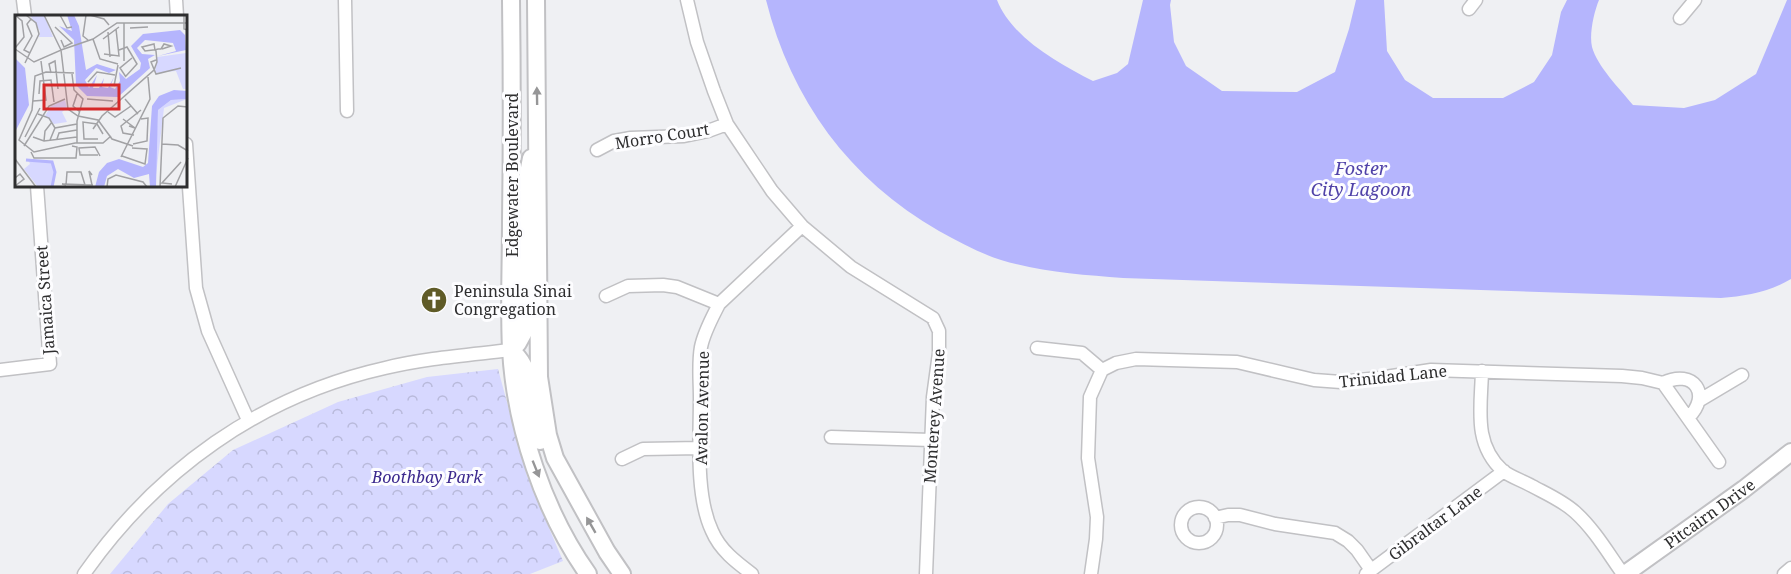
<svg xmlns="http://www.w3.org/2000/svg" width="1791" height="574" viewBox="0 0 1791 574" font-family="'Noto Serif',serif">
  <defs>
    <pattern id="forest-crowns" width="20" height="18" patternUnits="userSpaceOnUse" patternTransform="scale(1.5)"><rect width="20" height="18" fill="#d7d8ff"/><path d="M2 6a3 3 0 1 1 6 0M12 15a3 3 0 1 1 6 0" fill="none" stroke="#b9badb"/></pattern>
  </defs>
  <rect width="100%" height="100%" fill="#eff0f3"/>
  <path fill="url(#forest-crowns)" d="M498 369 527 476 563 561 530 574H110L168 504 233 450 338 402 427 377Z"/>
  <path fill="#b5b5fd" d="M766 0H997C1011 37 1059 64 1093 81L1117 73 1128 64 1143 0H1171L1170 5 1174 42 1186 66 1222 91 1297 92 1335 72 1349 29 1356 0H1384L1387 51 1405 80 1433 98H1503L1534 82 1552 55 1561 12 1567 0H1599C1594 12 1589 34 1592 47 1597 66 1620 89 1633 105L1684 108 1715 100 1756 74 1787 0H1791V279C1769 292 1746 296 1721 298L1123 278C1082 275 1041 272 1001 260 979 253 959 242 939 231 850 180 791 100 766 0Z"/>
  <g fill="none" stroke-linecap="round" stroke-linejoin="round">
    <defs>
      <path id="minor" d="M23 0 25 16
        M176 0 177 16
        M345 0 347 111
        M687 0 697 42 714 91 727 124 772 191 802 226 851 267 933 318 939 331V353L933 397 926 574
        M1469 9 1476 0
        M1680 18 1695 0
        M186 144 196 288 208 331 248 420
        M597 150 614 141 631 138 684 136 708 131 727 124
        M606 296 628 286 663 285 677 287 719 304
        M1037 348 1082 353 1102 370 1116 363 1136 359 1237 362 1314 380 1341 382 1379 378 1431 370 1622 376 1642 378 1663 383 1719 462
        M0 370 50 364 37 186
        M1482 371C1481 408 1473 444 1503 471 1511 477 1523 481 1532 486 1547 494 1563 501 1575 512 1594 529 1608 553 1623 574
        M1663 383C1694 368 1712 395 1688 418
        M1700 400 1742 375
        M831 437 931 440
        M622 459 643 449 700 448
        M1181 525a18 18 0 1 1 36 0a18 18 0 1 1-36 0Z
        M1215 518 1228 515H1240L1275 524 1335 533 1348 541 1357 550 1371 570
        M84 574C157 470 260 396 385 368 426 358 469 355 511 350
        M752 574C736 562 720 550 712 531 695 495 700 437 700 398 700 381 698 363 701 347 704 332 712 318 719 304L802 226
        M1091 574 1096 539 1097 517 1088 458 1090 397 1102 370
        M1366 574 1504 471
        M1784 574 1791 568"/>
      <g id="tertiary">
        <path d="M511 0C512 74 512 148 511 222 511 264 509 307 511 349 515 426 544 512 588 574"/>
        <path d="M536 0 539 377 548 435 555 458 607 552 622 574"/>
        <path d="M511 350 518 343 524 332 525 189 531 158"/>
        <path d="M514 353C529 368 527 379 529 398 532 413 535 427 540 441"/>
        <path id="s1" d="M1625 574 1744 489 1791 452"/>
      </g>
    </defs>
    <use href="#minor" stroke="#c1c1c4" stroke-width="15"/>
    <use href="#tertiary" stroke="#c1c1c4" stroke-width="20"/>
    <use href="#minor" stroke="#fff" stroke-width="12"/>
    <use href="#tertiary" stroke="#fff" stroke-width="16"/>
  </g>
  <defs><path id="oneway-solid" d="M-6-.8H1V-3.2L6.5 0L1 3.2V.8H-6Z" transform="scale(1.5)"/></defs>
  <g fill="#969697">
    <use href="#oneway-solid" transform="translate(537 96) rotate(-91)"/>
    <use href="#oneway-solid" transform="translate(536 469) rotate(68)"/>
    <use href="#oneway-solid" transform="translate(591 525) rotate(-120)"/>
  </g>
  <defs>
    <symbol id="church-disc" viewBox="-11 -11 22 22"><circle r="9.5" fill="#5f5b27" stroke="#fdfdff"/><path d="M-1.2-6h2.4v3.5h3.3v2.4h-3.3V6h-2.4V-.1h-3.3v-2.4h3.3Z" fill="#fff"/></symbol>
  </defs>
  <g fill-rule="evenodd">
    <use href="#church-disc" x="419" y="285" width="30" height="30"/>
  </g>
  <g text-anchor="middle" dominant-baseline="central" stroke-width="6" stroke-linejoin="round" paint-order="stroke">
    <g font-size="16" fill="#2e2e2f" stroke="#fdfdff">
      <text transform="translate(662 136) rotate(-9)">Morro Court</text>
      <text transform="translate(512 175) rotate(-90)">Edgewater Boulevard</text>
      <text transform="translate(45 300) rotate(-94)">Jamaica Street</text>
      <text transform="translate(1393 376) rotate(-6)">Trinidad Lane</text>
      <text transform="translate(702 408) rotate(-89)">Avalon Avenue</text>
      <text transform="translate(934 416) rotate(-86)">Monterey Avenue</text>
      <text stroke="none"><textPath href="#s1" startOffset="104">Pitcairn Drive</textPath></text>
      <text transform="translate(1435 523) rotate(-37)">Gibraltar Lane</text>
    </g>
    <g font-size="16" fill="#2e2e2f" stroke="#fdfdff" text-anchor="start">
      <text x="454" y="291">Peninsula Sinai<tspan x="454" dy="18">Congregation</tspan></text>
    </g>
    <g font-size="16" font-style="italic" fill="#3c298e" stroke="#fdfdff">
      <text x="427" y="477">Boothbay Park</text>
    </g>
    <g font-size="18" font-style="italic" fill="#5042a8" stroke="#fdfdff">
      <text x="1361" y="168">Foster<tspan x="1361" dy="21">City Lagoon</tspan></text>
    </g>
  </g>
  <g transform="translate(15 15)">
    <rect width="172" height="172" fill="#eff0f3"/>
    <path d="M15 0H29L38 22H24L25 16ZM171 38 172 74H168L161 56 140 58 142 42ZM50 85 52 93 47 97 52 107 39 109 30 101 36 91Z" fill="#d7d8ff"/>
    <path d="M172 84 149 93 140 168 143 95 156 85ZM13 144 37 147 40 157 37 172H23L9 154 15 149Z" fill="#d7d8ff"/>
    <path d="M52 0H59L64 11 71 55 82 49 101 55 94 58 81 53 70 65 74 73 82 60 78 73H84L89 63 87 72 93 73 99 62 95 72 100 74 105 66 104 57 111 64 125 54 126 48 116 31 128 19 165 15 170 20 171 35 143 41 161 36 158 28 130 25 122 33 127 39 140 40 133 44 135 53 103 82 72 81 61 70 59 25 44 11 57 16ZM0 43 10 53 14 90 0 117ZM159 75 172 76V84L156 85 143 95 141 172H135L134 159 119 163 103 154 92 161 89 172H80L84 157 92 148 104 144 128 152 133 148 137 91 144 81Z" fill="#b5b5fd"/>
    <path fill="none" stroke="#b5b5fd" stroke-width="3" d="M11 145 37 147 40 157 37 172"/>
    <path fill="none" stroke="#a2a2a5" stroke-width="1.5" d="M29 0 46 35M45 0 52 13 57 12M71 0 68 21 73 25M75 0 89 4 94 10M169 0V14L173 15M40 12 57 28 49 32 46 25M115 13 133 12M93 17 95 42M78 24 85 44 103 49M88 24 104 12M0 33 9 22 7 6 0 0M0 34 19 47 46 35 53 94 63 101 83 105 97 124 118 131M46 35 78 24 102 8H173M104 35 112 32 122 49 111 61M15 38 9 35 17 21 12 9 16 4M89 39 104 41 101 14M141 45 136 47 141 59 166 53M109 46V8M10 48 24 19 21 8 11 0M36 58 34 49 40 46 43 74M59 58 31 57 20 61 17 95 4 125 19 137 60 128H88L96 121M57 59 59 75 68 84 62 106V128M111 62 105 53 117 43M73 67 82 57 100 60M99 71 103 50M24 79 25 66 36 65 39 87M62 79 58 91 65 97M72 84 98 86M110 84 123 99M18 86 31 85 26 46M93 97 100 102 116 91M23 99 34 103 40 113M108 104 120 113 114 111M78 114 87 101 139 55 142 47 141 36 140 35 139 29 127 32 130 36 138 35H140L143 34H146L149 29 156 31 147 34M119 120 108 118 106 111 126 95M10 122 25 93M18 122 29 126 62 122M42 124 44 118 62 115M83 124H69L68 107 82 109 88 119M35 125 40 113 62 109M29 126 30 116 37 107M118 129 132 126 133 103 126 104M147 129 163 130 173 136M9 131 34 91 50 84M16 137 19 143H61L62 132 57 131M83 140H65L64 133 80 132 85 141M107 141 130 149 132 134 117 133M106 142 135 84 133 62M0 144 21 172M0 163 5 159 9 164 0 171M157 169 147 168 166 147M51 170 52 157H66L70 170M51 170 47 169 78 170M77 170 74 156 77 160M92 172 93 164 101 160 128 167 132 172M145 172 148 103 163 91 173 92M160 172 173 143"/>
    <path fill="#d62828" fill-opacity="0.15" stroke="#d62828" stroke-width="3" d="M29 70H104V94H29Z"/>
    <rect width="172" height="172" fill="none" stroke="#2e2e2f" stroke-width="3"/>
  </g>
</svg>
